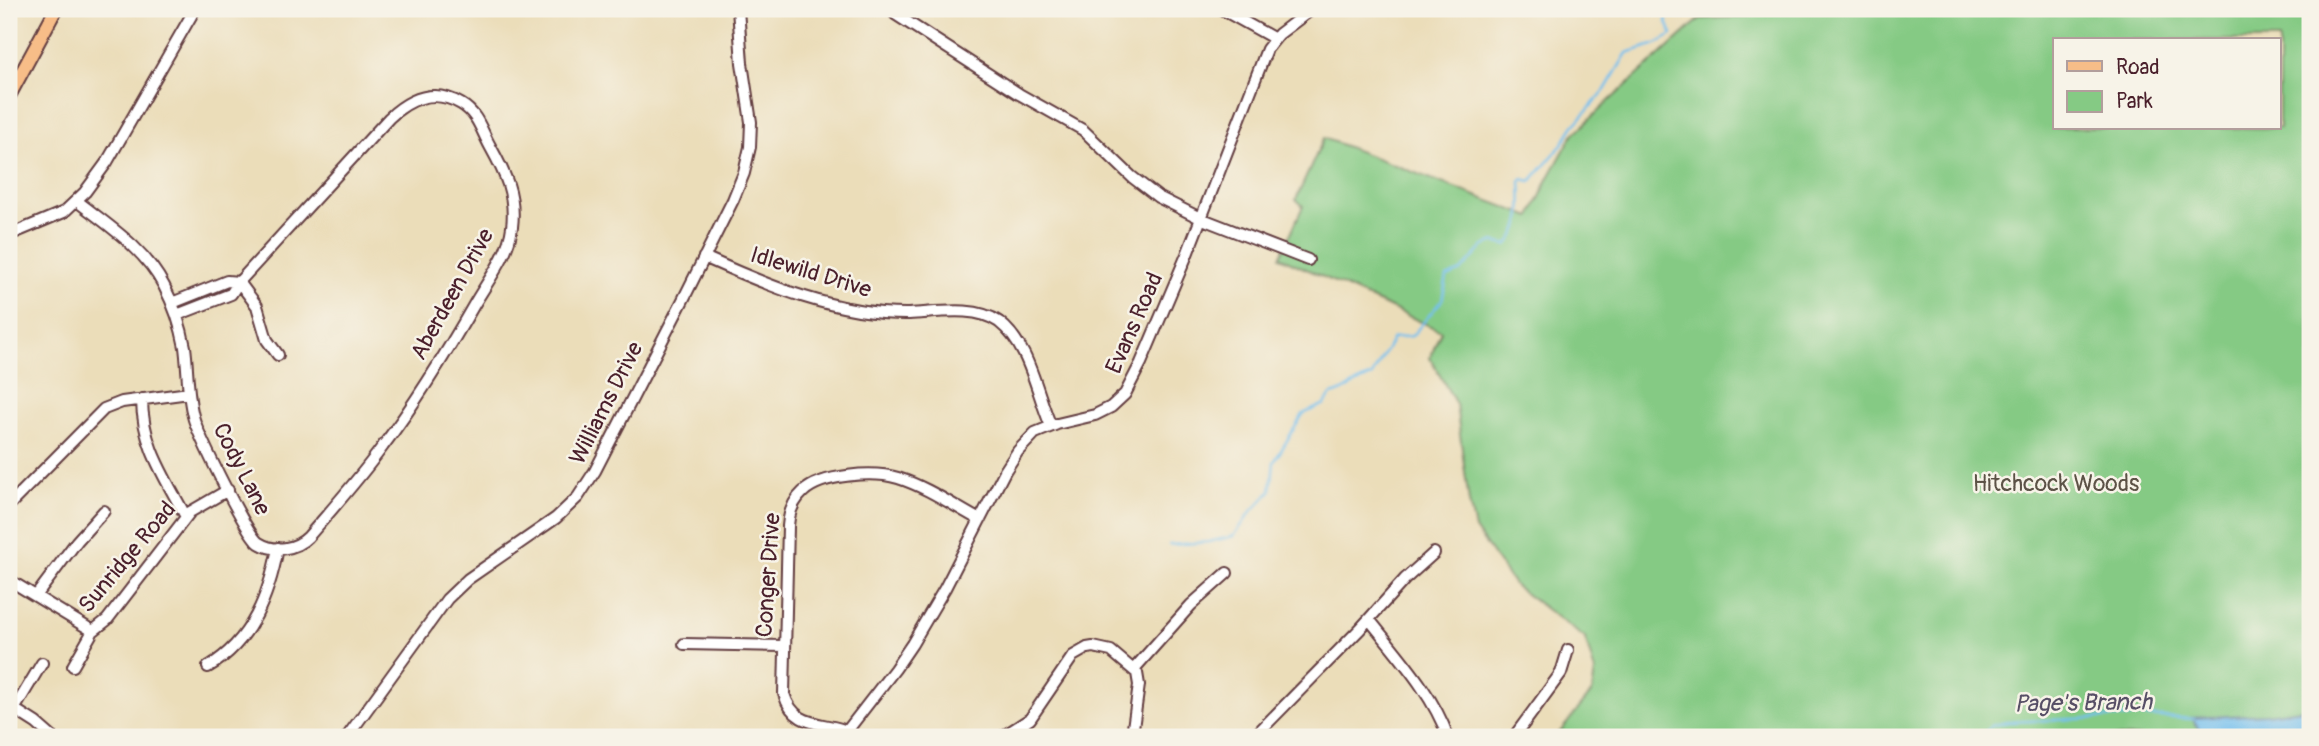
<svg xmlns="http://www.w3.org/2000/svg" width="2319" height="746" viewBox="0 0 2319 746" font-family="Pangolin,sans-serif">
  <rect width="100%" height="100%" fill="#f7f3e8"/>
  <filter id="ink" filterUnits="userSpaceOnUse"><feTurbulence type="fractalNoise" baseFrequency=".0143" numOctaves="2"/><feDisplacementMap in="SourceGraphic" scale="14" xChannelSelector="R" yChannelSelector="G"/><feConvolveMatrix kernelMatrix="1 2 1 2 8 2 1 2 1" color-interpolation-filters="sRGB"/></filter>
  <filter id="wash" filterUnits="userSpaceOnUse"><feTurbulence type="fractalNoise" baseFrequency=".00686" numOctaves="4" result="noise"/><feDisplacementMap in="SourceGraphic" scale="28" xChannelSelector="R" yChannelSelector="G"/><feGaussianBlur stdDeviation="1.57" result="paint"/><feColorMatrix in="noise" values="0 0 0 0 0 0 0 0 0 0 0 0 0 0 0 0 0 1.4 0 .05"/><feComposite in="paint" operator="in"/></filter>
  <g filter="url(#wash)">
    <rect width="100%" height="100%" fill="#ebddb9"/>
    <path fill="#85ca84" stroke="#687458" stroke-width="2" fill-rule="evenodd" d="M1755 9H2310V737H1556L1592 692 1595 672 1585 638 1515 586 1475 529 1469 502 1456 404 1430 358 1441 331 1280 257 1303 206 1296 199 1324 138 1531 217 1548 179 1572 136 1608 102 1700 19 1747 17ZM2055 40H2279V128H2055Z"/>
    <path fill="#75c0ee" stroke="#60708c" stroke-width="2" d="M2310 708V737H2205L2192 718 2266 714Z"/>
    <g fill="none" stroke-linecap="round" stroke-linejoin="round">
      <path stroke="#75c0ee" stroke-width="2.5" d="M1169 545 1208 542 1234 536 1251 512 1271 491 1274 462 1303 414 1325 404 1331 395C1349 391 1354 382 1372 376L1393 338 1412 336 1442 300 1447 277 1461 271 1483 247 1492 242 1507 245C1524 229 1522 203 1521 182L1522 179 1531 181 1561 146 1573 127 1605 90 1627 53 1656 44 1672 35 1666 19 1672 11 1682 13 1686 9
        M1981 737 1991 726 2007 722 2144 716 2194 719"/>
    </g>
  </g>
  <g filter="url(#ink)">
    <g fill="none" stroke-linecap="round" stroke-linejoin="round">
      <defs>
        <path id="minor" d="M893 9 895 14 1019 94 1083 130 1132 177 1158 197 1200 218 1308 260
          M1221 9 1275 39
          M77 201C109 226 145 249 164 286 174 305 181 326 185 347 188 369 187 393 193 416 197 433 247 535 259 543 275 553 296 549 308 537 334 507 360 478 383 446 417 401 447 352 475 303 489 279 509 254 512 227 516 195 505 173 490 146 481 130 478 114 461 104 434 88 410 98 389 118L239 282 227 281 172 303
          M9 235 64 212 85 192 107 162 195 9
          M704 257C768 286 838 315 909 314 936 313 975 305 999 322 1030 346 1036 392 1051 426
          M177 315 231 294 239 282 257 306 267 340 278 355
          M142 399C142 446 165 477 186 517
          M9 505 104 409 122 402 189 393
          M9 580 93 631
          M36 596 77 541 104 511
          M1369 619C1398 656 1432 692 1448 737
          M684 644 785 646
          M73 666 93 631 107 620 190 512 228 490
          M208 667C252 641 269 595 278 548
          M1134 669 1191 605 1227 573
          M14 709 36 723 52 737
          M9 718 42 663
          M847 731 895 669 912 644 945 588 1005 471 1018 451 1035 433 1057 424 1095 415 1111 407 1125 394 1141 363 1186 257 1267 49 1279 34 1312 9
          M347 737 447 599 468 579 556 518 578 497 595 471 684 298 733 200 744 173 750 147 751 122 742 63 738 9
          M857 737C832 718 796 734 784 694L788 526C789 512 793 501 803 492 822 474 874 471 898 478 927 487 954 506 980 520
          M1002 737 1030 719 1073 656 1087 648 1093 647 1111 651 1137 673 1139 685 1133 728
          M1254 737 1360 629 1405 579 1434 553
          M1514 737 1561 673 1568 650"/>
        <path id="major" d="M9 96 56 9"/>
      </defs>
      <use href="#minor" stroke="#623c40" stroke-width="14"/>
      <use href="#major" stroke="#623c40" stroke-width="16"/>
      <use href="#minor" stroke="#fff" stroke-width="10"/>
      <use href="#major" stroke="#f7bd88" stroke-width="12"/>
    </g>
  </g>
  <g text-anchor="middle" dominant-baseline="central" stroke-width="5" stroke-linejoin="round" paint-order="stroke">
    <g font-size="23" fill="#4a1f2b" stroke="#f7f3e8">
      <text transform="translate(811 272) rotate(17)">Idlewild Drive</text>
      <text transform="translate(452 294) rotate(-61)">Aberdeen Drive</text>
      <text transform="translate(1134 323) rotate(-66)">Evans Road</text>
      <text transform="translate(606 403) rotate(-63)">Williams Drive</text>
      <text transform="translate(242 469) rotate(63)">Cody Lane</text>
      <text transform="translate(127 557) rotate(-50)">Sunridge Road</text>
      <text transform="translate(768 575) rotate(-86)">Conger Drive</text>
    </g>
    <g font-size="23" fill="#5c5246" stroke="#f7f3e8">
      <text x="2056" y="483">Hitchcock Woods</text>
    </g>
    <g font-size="24" font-style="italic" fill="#574f66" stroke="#f7f3e8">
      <text transform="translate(2083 703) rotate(-1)">Page's Branch</text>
    </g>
  </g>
  <rect width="2319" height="746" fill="none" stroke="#f7f3e8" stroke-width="35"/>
  <rect x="2053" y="38" width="228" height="91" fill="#f7f3e8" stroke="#b29e9c" stroke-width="2"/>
  <rect x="2067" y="61" width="35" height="10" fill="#f7bd88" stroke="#b29e9c" stroke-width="2"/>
  <text x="2116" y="74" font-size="21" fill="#4a1f2b">Road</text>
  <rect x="2067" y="91" width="35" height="21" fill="#85ca84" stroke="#b29e9c" stroke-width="2"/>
  <text x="2116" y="108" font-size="21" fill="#4a1f2b">Park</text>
</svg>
